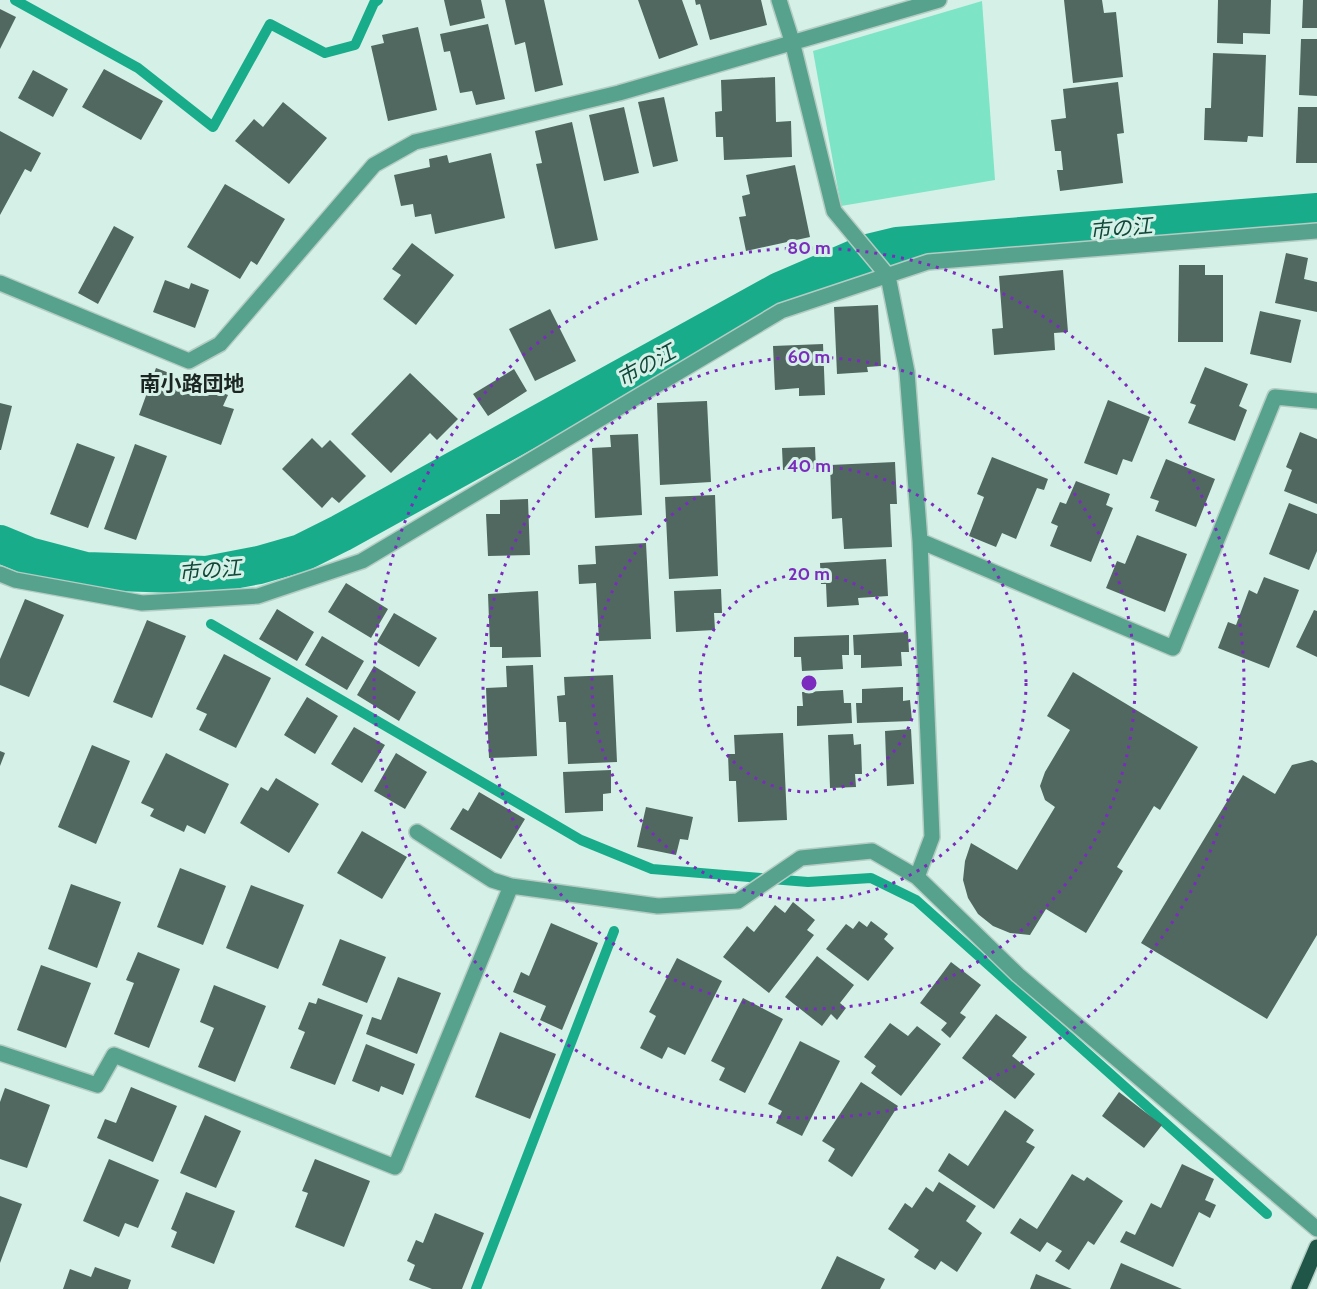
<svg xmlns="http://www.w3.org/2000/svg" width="1317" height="1289" viewBox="0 0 1317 1289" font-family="Cabin,'Noto Sans JP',sans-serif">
  <rect width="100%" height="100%" fill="#d5f0e6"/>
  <path fill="#7de4c5" d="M982 1 995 180 841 206 813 51Z"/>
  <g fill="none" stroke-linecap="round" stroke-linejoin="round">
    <path stroke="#18ac8b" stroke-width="10" d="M15 0 138 68 213 127 270 24 325 53 355 45 374 3 378 0
      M211 624 581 840 652 869 808 882 871 878 916 900 1267 1214
      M476 1289 614 931"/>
    <path stroke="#18ac8b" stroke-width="38" d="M0 544 29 556 86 571 207 575 259 565 301 553 341 533 780 291 868 253 897 246 934 243 1317 212"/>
  </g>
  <path fill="#506860" d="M444 0H481L485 18 450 26Z
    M505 0H544L563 85 535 92 525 42 515 45Z
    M638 0H682L698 45 659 59Z
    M695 0H761L767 25 710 40 700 4 696 5Z
    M1064 0H1102L1104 13 1116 12 1123 77 1073 83Z
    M1218 0H1271L1270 34 1243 33V44L1217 43Z
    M1303 0H1317V28H1302Z
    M0 9 16 17 0 49Z
    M488 24 505 99 476 105 472 91 460 93 450 51 444 52 440 34Z
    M418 27 437 110 388 121 371 46 384 43 382 35Z
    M1301 39H1317V96L1299 95Z
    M1213 53 1266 55 1263 137 1248 136 1247 142 1204 140 1205 108H1211Z
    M104 69 163 101 141 140 82 107Z
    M33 70 68 89 53 117 18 98Z
    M775 77 776 122 791 121 792 157 724 160 723 137H716L715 112 722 111 721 80Z
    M1118 82 1124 133 1117 134 1123 183 1060 191 1057 170H1063L1061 151H1055L1051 120 1066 118 1063 89Z
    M664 97 678 161 653 167 638 102Z
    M283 102 327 138 289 184 235 141 254 119 263 127Z
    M624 107 639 173 604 181 589 115Z
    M1298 107H1317V163H1296Z
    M572 122 598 240 555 249 536 164 542 163 535 131Z
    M0 131 41 153 31 172 25 169 0 215Z
    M491 153 505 218 435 234 431 214 415 217 413 204 401 206 394 175 430 167 429 159 447 155 449 163Z
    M795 165 810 237 746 251 739 217 746 216 742 196 750 194 746 175Z
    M225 184 285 219 257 265 251 261 240 279 187 247Z
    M114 226 134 237 98 304 78 293Z
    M412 243 454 275 416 325 383 299 401 275 392 269Z
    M1286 253 1308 258 1304 279 1317 282V312L1275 303Z
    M1179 265H1205V275H1223V342H1178Z
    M1063 270 1068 332 1054 333 1055 350 994 355 992 329 1003 328 999 276Z
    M165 280 189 289 191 283 209 290 195 328 153 312Z
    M878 305 881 366 867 367 868 372 837 374 834 307Z
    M550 309 576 361 535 381 509 329Z
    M1260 311 1301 320 1291 363 1250 354Z
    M823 344 825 395 799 396V388L775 390 773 346Z
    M1205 367 1248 384 1239 406 1247 410 1235 441 1188 423 1196 405 1190 403Z
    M156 368 228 395 223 406 234 409 221 445 139 415Z
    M514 369 527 391 488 416 473 394Z
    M410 373 458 419 437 440 430 433 391 473 351 434Z
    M1108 400 1150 417 1132 462 1123 459 1117 475 1084 463Z
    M707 401 711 482 660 485 657 403Z
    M0 403 12 406 1 450H0Z
    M1300 432 1317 439V504L1284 491 1292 470 1286 467Z
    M638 434 642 515 595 518 592 448 611 447 610 435Z
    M312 438 322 448 330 440 366 476 339 503 332 497 322 508 282 469Z
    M77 443 115 457 88 528 50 514Z
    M135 444 167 456 136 540 104 529Z
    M815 447 816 469 783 470 782 448Z
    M992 457 1048 479 1044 490 1037 488 1016 539 1002 533 996 547 969 536 984 497 977 494Z
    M1166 459 1215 479 1196 527 1155 511 1159 501 1150 498Z
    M895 462 897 504H890L892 547 844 549 842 518 832 519 830 465Z
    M1076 481 1110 494 1106 505 1113 508 1091 562 1050 546 1058 526 1051 523 1060 502 1066 504Z
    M715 495 718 576 669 579 665 497Z
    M528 499 530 555 488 556 486 514H500V500Z
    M1289 503 1317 514V551L1309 570 1269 554Z
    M1137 535 1187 554 1165 612 1106 588 1117 561 1125 564Z
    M646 543 651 639 599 641 596 583 579 584 578 565 596 564 595 546Z
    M886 559 888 596 858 598 859 605 827 607 826 584H821L820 563Z
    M1264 577 1299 590 1269 668 1218 648 1228 622 1236 625 1249 590 1257 594Z
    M346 583 388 609 371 638 328 612Z
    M721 589 722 613H714L715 630 676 632 674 591Z
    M538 591 541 657 502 658V647H490L488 594Z
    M25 599 64 615 29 697 0 685V659Z
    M277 609 314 632 297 661 259 639Z
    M1314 610 1317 611V657L1296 647Z
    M394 613 437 638 419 667 377 642Z
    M147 620 186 636 152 718 113 702Z
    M908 632 909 652H901L902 666 861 668V655H854L853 635Z
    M849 635V655H842L843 669 802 671 801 657H794V637Z
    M322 636 364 661 347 690 305 665Z
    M224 654 271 678 236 748 199 730 207 714 196 709Z
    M533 665 537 756 489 758 486 688 507 687 506 666Z
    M374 666 416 692 399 721 357 695Z
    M1073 672 1198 747 1160 810 1154 806 1117 867 1123 871 1086 933 1046 909 1030 935 1010 933 993 926 978 914 968 898 963 880 965 861 971 843 1017 870 1055 807 1045 800 1040 786 1045 772 1070 730 1047 716Z
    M613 675 617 762 568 764 566 722H559L557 696 565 695 564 677Z
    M903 687V701L910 700 912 721 857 723 856 703H862V689Z
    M843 690 844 703H851L852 723 797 726V706H803L802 692Z
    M307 697 338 716 315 754 284 735Z
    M354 727 385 745 362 783 331 764Z
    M911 729 914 784 887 786 885 731Z
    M783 733 787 820 738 822 736 781H729L728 754H735L734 735Z
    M853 734 854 745 861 744 862 774H855L856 787 830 788 828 735Z
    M92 745 130 761 96 844 58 827Z
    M0 751 5 753 0 766Z
    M166 753 229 784 205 834 187 825 184 832 150 816 154 809 141 803Z
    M396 753 427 772 405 809 374 791Z
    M1312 760 1317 763V935L1267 1019 1141 943 1243 775 1275 794 1292 765Z
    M611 770V793L603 794V811L565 813 563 772Z
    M276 778 319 804 289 853 240 823 261 787 268 791Z
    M479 792 525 819 501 859 450 829 463 808 468 811Z
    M646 807 693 817 688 840 680 839 676 855 637 847Z
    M362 831 407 857 382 899 337 873Z
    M180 868 226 886 203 945 157 927Z
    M71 884 121 902 97 968 48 949Z
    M251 885 304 905 278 969 226 948Z
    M793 902 815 920 807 930 814 935 769 993 723 957 747 926 754 932 775 905 785 913Z
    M859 921 867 927 871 921 888 934 884 939 894 948 868 981 826 949 846 924 853 929Z
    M551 923 598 943 562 1030 540 1020 546 1006 513 992 521 972 529 976Z
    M340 939 386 957 367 1003 322 985Z
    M138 952 180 969 149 1048 114 1034 134 983 126 980Z
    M817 956 854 985 840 1003 846 1008 837 1020 831 1014 822 1026 785 997Z
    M677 958 722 981 685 1055 668 1047 662 1059 640 1048 656 1016 649 1012Z
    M951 962 981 985 960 1013 966 1017 950 1038 941 1030 947 1023 920 1003Z
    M41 965 91 983 66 1048 17 1030Z
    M398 977 441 993 417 1054 366 1034 372 1017 381 1020Z
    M214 985 266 1006 235 1082 198 1067 214 1028 200 1022Z
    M318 998 363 1015 335 1085 290 1068 305 1032 298 1029 309 1002 316 1004Z
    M743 998 783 1019 745 1093 719 1080 725 1068 711 1061Z
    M996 1014 1027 1037 1012 1056 1035 1074 1015 1099 962 1058Z
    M890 1023 908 1036 917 1026 941 1044 901 1096 871 1073 876 1066 864 1057Z
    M500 1032 556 1054 530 1119 475 1097Z
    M800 1041 840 1061 802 1136 776 1123 782 1111 768 1104Z
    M366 1044 415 1064 403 1095 381 1086 379 1092 352 1081Z
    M861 1082 898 1106 852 1177 828 1161 835 1149 822 1141Z
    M131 1087 177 1106 153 1162 97 1138 105 1119 116 1123Z
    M5 1088 50 1105 27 1168 0 1159V1102Z
    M1119 1092 1162 1125 1144 1148 1102 1116Z
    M1005 1110 1034 1130 1026 1142 1035 1147 994 1209 938 1171 949 1153 968 1166Z
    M205 1115 241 1131 216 1188 180 1173Z
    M109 1159 159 1180 138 1228 125 1223 119 1237 83 1221Z
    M315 1159 370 1181 344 1247 295 1227 308 1193 302 1191Z
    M1182 1164 1214 1179 1205 1200 1216 1205 1210 1218 1199 1212 1173 1267 1120 1242 1126 1231 1135 1235 1151 1203 1161 1208Z
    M1072 1174 1084 1181 1087 1177 1123 1201 1094 1245 1088 1241 1069 1270 1055 1261 1062 1251 1047 1242 1040 1252 1010 1233 1020 1218 1037 1229Z
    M939 1182 976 1206 966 1221 982 1233 957 1272 941 1261 935 1270 914 1257 919 1250 888 1229 905 1203 912 1208 926 1187 933 1192Z
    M186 1192 235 1211 214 1264 171 1247 177 1232 171 1229Z
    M0 1196 22 1204 0 1263Z
    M435 1213 484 1233 462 1289H432L409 1280 415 1265 407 1261 416 1240 423 1243Z
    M837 1256 885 1279 880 1289H821Z
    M1121 1263 1182 1289H1110Z
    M95 1267 131 1280 128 1289H63L70 1269 91 1277Z
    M1036 1274 1072 1289H1030Z"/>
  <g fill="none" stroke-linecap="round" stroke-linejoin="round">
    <defs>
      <path id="minor" d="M779 0 792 41 834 211 888 276 907 372 920 541 932 837 917 877
        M0 283 189 361 220 344 374 165 415 142 619 93 939 0
        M920 541 1173 648 1275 397 1317 401
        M0 574 15 580 142 603 258 596 362 561 781 311 928 262 1317 231
        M417 832 492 880 511 886
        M0 1053 97 1085 114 1055 395 1167 511 886 658 906 738 901 801 858 872 851 917 877 1018 975 1317 1229"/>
      <path id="major" d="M1299 1289 1317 1247"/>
    </defs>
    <use href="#minor" stroke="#b4ccc3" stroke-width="18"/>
    <use href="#major" stroke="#b4ccc3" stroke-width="18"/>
    <use href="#minor" stroke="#57a28c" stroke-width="15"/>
    <use href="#major" stroke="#205647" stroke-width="15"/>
  </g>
  <g fill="none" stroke="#7b2cbf" stroke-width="3" stroke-dasharray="3 6">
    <circle cx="809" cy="683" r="109"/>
    <circle cx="809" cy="683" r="217"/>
    <circle cx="809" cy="683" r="326"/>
    <circle cx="809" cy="683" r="435"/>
  </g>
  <g text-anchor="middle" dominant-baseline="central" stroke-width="6" stroke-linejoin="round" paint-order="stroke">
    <g font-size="21" font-style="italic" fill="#0f4739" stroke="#d5f0e6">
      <text transform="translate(1121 228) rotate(-5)">市の江</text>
      <text transform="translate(646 365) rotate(-29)">市の江</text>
      <text transform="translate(210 570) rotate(-5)">市の江</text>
    </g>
    <g font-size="21" font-weight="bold" fill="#1b2622" stroke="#d5f0e6">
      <text x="192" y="383">南小路団地</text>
    </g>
  </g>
  <circle cx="809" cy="683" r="9" fill="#7b2cbf" stroke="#d5f0e6" stroke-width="3"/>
  <g font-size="18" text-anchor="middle" font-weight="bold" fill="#7b2cbf" stroke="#d5f0e6" stroke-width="6" stroke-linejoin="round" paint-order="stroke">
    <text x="809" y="254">80 m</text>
    <text x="809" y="363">60 m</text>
    <text x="809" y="472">40 m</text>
    <text x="809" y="580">20 m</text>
  </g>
</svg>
